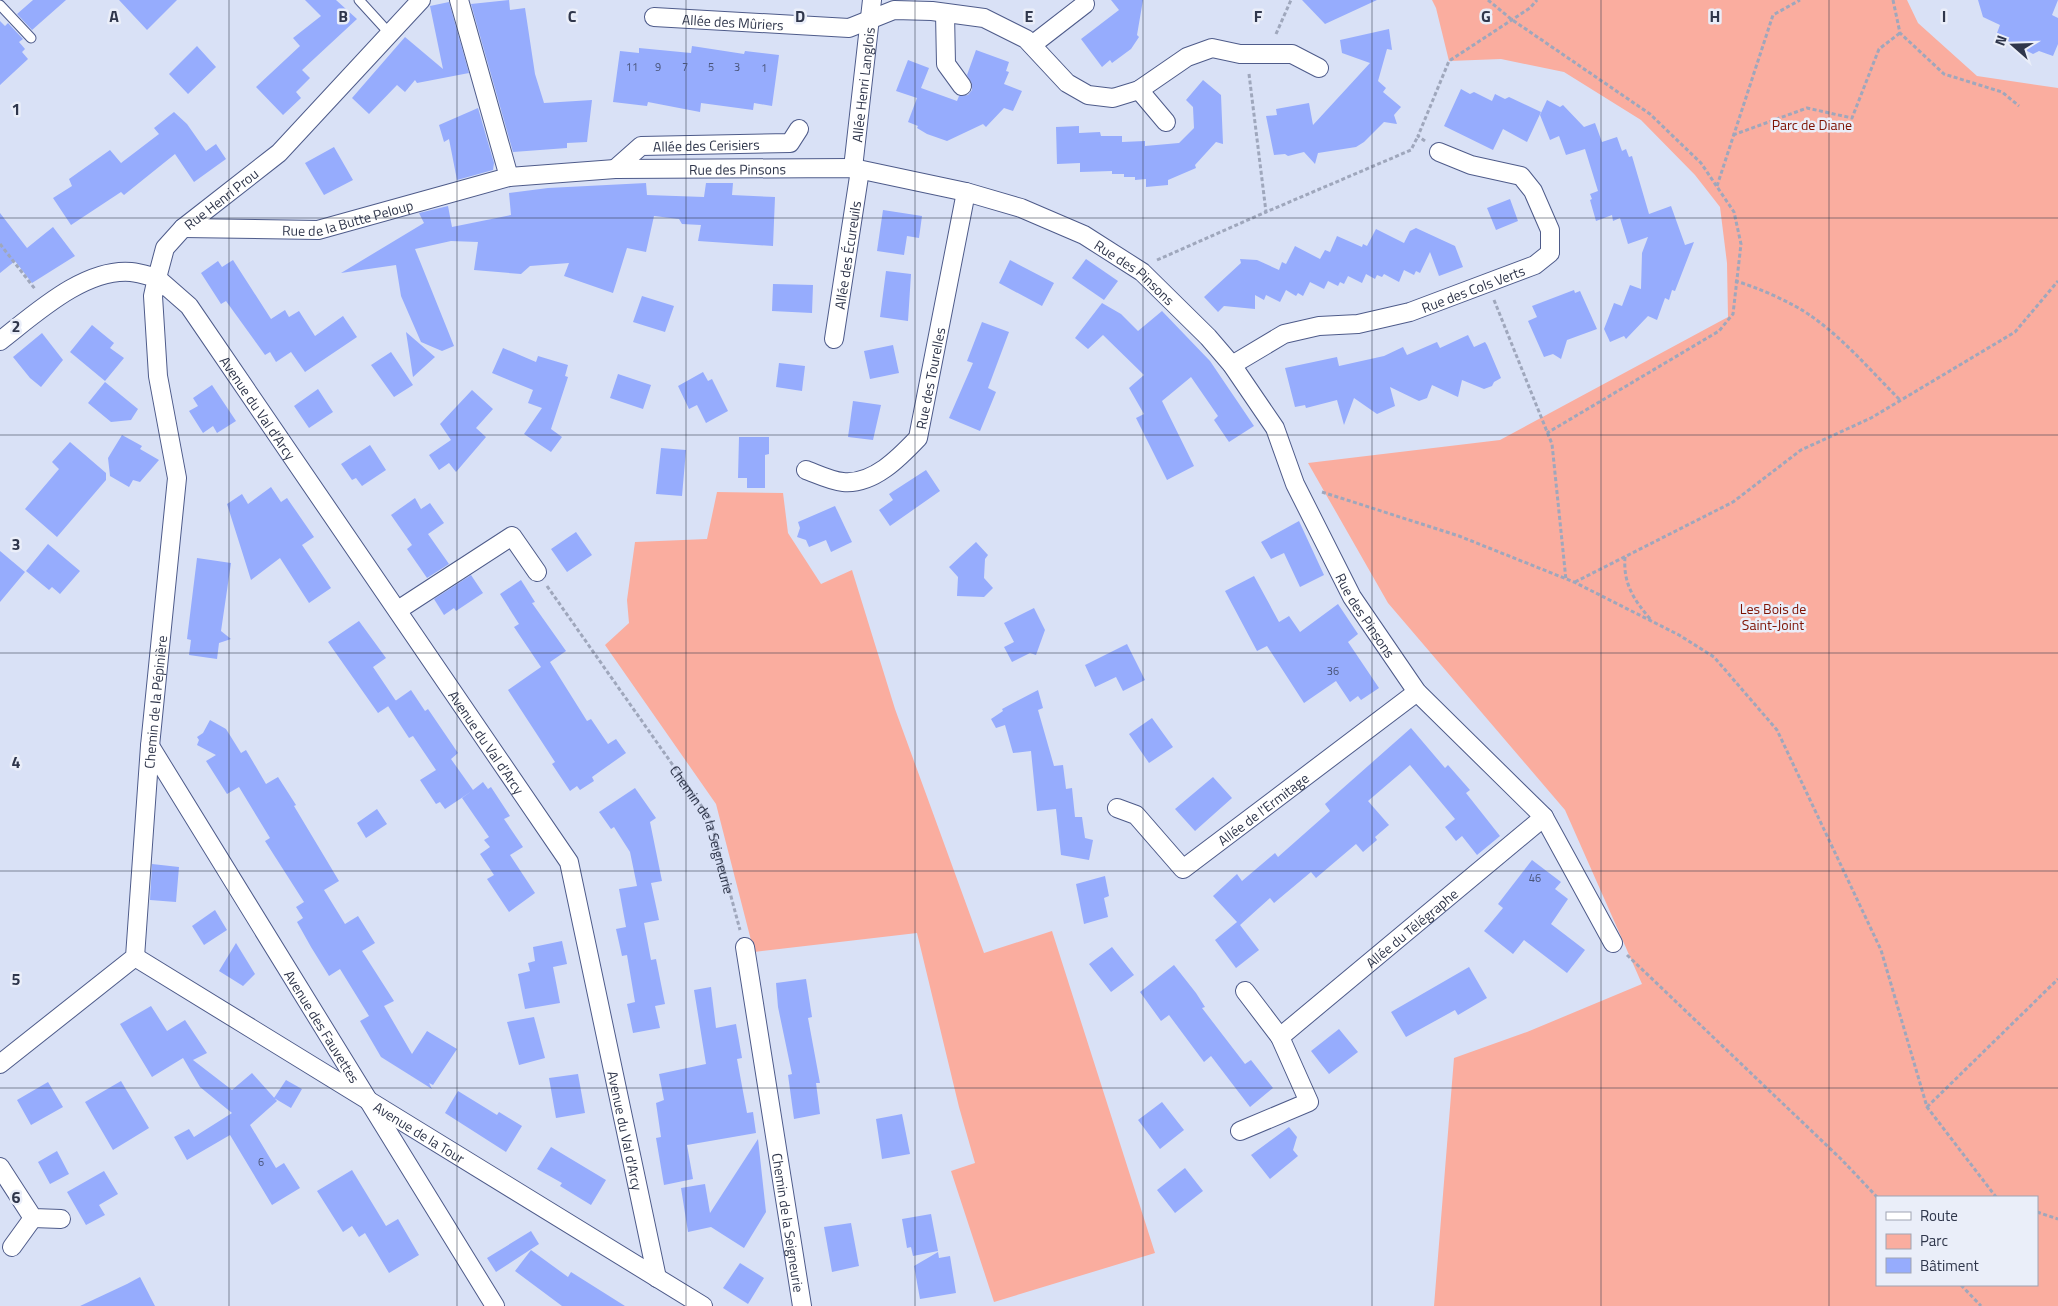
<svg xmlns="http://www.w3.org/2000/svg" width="2058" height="1306" viewBox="0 0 2058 1306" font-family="'Titillium Web',sans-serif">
  <rect width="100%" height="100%" fill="#d9e1f6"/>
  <path fill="#faad9f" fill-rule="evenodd" d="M1432 0H1907L1918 23 1977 76 2058 88V1306H1434L1454 1058 1527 1032 1642 984 1565 810 1388 603 1308 463 1500 440 1728 317 1727 263 1720 207 1695 175 1641 120 1564 72 1501 59 1449 61 1436 8ZM1877 1197H2037V1285H1877Z
    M717 492 783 493 788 533 821 584 852 570 895 709 984 953 1052 931 1155 1253 994 1302 951 1171 975 1163 959 1107 917 933 754 952 716 804 605 645 629 623 627 600 635 542 707 539Z"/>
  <path fill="#96acfd" d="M33 0H66L32 30 17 14Z
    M119 0H177L147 30Z
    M305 0H336L357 19 302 70 310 78 296 92 301 98 283 115 256 87 300 46 293 38 321 16Z
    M509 0 510 10 525 8 535 74 544 103 592 100 587 142 567 143V148L513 152 471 4Z
    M1111 0H1143L1137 35 1139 37 1131 49 1112 63 1110 60 1102 67 1081 39 1119 10Z
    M1302 0H1377L1325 24Z
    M1978 0H2058L2052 15 2058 18V44L2053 56 2039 51 2033 54 2006 40V37L1997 33 2000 25 1983 17Z
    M449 2 469 73 417 83 415 80 405 92 397 85 369 114 352 98 405 37 443 69 430 6Z
    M0 21 5 26 8 23 23 39 19 42 25 49 22 52 28 59 0 85Z
    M1389 29 1392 50 1387 49 1378 81 1386 88 1383 92 1401 107 1394 115 1397 124 1384 122 1364 142 1356 147 1318 153 1315 164 1304 152 1288 156 1285 154 1274 155 1266 116 1277 115 1276 109 1309 103 1313 125 1370 63 1342 53 1340 40Z
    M197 46 216 67 188 94 169 74Z
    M692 46 744 54 745 51 779 55 772 106 754 103 753 110 701 103 700 112 648 102 647 106 613 102 620 51 639 53V48L691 53Z
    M976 50 1009 62 1006 71 1009 72 1004 84 1022 91 1013 111 1004 108 986 127 983 124 947 141 927 134 917 128 918 126 908 122 917 98 896 91 908 60 929 68 921 88 957 101 959 96 968 95 972 90V84L967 75Z
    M1203 80 1221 95 1223 144 1216 142 1195 165 1196 168 1168 180V185L1146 187V179L1135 180V177H1124V174H1112V171L1080 172V163L1057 164 1056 127 1079 126V133L1100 132 1101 136H1122V142L1145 141V146L1179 143 1194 128 1193 107 1186 100Z
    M1461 89 1470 94 1474 92 1492 101 1495 94 1505 99 1509 97 1541 112 1527 142 1503 129 1493 150 1444 126Z
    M1547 100 1560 107 1563 105 1584 127 1595 123 1602 142 1617 137 1622 151 1626 149 1629 157 1632 156 1649 214 1671 206 1685 245 1694 242 1675 291 1672 290 1669 300 1665 298 1657 320 1648 316 1626 339 1624 336 1610 342 1604 329 1614 303 1622 306 1630 285 1641 289 1642 253 1648 237 1628 244 1620 218 1613 221 1612 215 1596 221 1590 200 1592 199 1590 194 1598 191 1585 149 1566 155 1559 136 1550 140 1540 115Z
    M478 108 494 163 493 170 457 180 449 139 444 142 439 125Z
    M174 112 187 124 206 151 216 144 226 159 194 182 175 154 124 195 121 192 71 225 53 198 72 186 69 179 110 150 121 163 159 134 154 128Z
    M334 147 353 180 324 195 305 163Z
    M646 183 647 195 704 197 706 183H733L732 195 775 197 773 246 698 241 701 225 682 224 679 219 654 216 646 252 627 248 613 293 564 276 569 263 530 266 521 274 474 270 478 242 451 241 415 249 454 346 442 351 421 342 401 296 396 265 341 273 424 223 419 213 448 206 452 227 511 215 509 193 548 188Z
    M1510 199 1518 221 1496 230 1487 208Z
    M883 210 922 216 919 238 907 236 904 255 877 251Z
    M0 213 27 248 53 227 75 256 32 283 15 261 0 273Z
    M1416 228 1455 246 1463 267 1439 276 1430 252 1420 273 1416 271 1414 275 1404 270 1399 282 1384 274 1382 277 1377 275 1375 279 1366 274 1362 283 1348 276 1344 284 1340 282 1338 286 1328 281 1324 289 1310 282 1303 296 1298 293 1296 296 1286 290 1280 302 1266 295 1264 300 1255 295V309L1224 306 1218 312 1204 297 1241 263 1240 259 1257 260 1279 270 1282 262 1286 264 1295 246 1320 259 1325 250 1330 252 1337 236 1362 247 1363 244 1367 246 1376 229 1404 243 1410 231Z
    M1086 259 1118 281 1104 300 1072 278Z
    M233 260 271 319 285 310 289 317 299 311 315 336 343 316 357 337 305 372 291 352 276 362 270 352 265 355 226 301 221 304 201 273 218 261 222 267Z
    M1010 260 1054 283 1042 306 999 283Z
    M886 271 911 274 908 321 880 317Z
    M773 284 813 285 812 313 772 311Z
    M1574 290 1575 293 1580 291 1597 329 1567 340 1561 359 1553 354 1544 357 1528 321 1537 317 1532 306Z
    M642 296 674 306 665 332 633 322Z
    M1102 303 1121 314 1138 331 1162 311 1210 361 1254 426 1229 442 1214 420 1218 416 1191 377 1162 401 1194 466 1167 480 1136 418 1144 414 1129 388 1144 375 1103 335 1088 349 1075 338Z
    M982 322 1009 332 988 388 996 392 980 431 949 418 973 363 967 361Z
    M92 325 114 343 110 348 124 358 105 381 70 352Z
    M406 332 435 357 413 377Z
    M42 333 63 360 41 387 30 378 13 357Z
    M1468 335 1474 347 1485 342 1487 345 1501 378 1494 382 1492 386 1484 389 1462 380 1458 397 1432 385 1427 398 1419 401 1390 387 1395 406 1377 414 1354 398 1344 425 1337 400 1306 408 1305 405 1295 407 1285 368 1337 357 1339 366 1384 356 1403 347 1407 355 1437 342 1440 348Z
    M893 345 899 373 870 379 864 351Z
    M503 348 536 362 538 356 568 365 565 376 568 377 551 429 562 437 551 452 524 434 542 408 528 403 533 390 492 373Z
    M391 352 413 385 394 397 371 365Z
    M779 363 805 366 802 391 776 387Z
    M703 372 708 381 712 379 728 411 706 423 697 405 689 409 678 386Z
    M618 374 651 385 643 409 610 398Z
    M105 382 138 409 131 420 111 422 88 403Z
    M212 385 236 421 217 433 213 426 203 433 189 411 198 406 193 398Z
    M318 389 333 412 309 428 294 406Z
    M472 390 493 409 476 428 486 437 456 472 449 463 439 470 429 455 451 440 440 424Z
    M853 401 881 405 873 440 848 437Z
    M122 435 142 446 140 449 159 460 140 482 133 480 129 487 110 476 108 458Z
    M739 437H769V454L765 455V488H747V478H738Z
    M70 442 106 473V480L57 537 25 509 59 469 52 462Z
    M370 445 386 470 362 486 356 478 352 480 341 464Z
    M661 448 686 450 682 496 656 494Z
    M926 470 940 491 890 526 879 510 893 500 889 494Z
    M271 487 281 502 287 498 314 537 302 545 331 588 309 603 280 558 251 580 227 504 242 494 248 504Z
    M415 498 421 509 430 503 444 523 428 534 449 564 427 578 407 549 412 545 391 515Z
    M835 506 852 542 831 552 826 540 809 547 806 540 797 537 800 528 798 522Z
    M1299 521 1324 575 1300 587 1284 553 1271 559 1261 542Z
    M576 532 592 555 567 572 551 549Z
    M976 542 988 555 985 559 984 578 993 588 984 597 957 596 958 577 949 567Z
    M48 544 80 571 60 594 52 587 49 590 26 571Z
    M0 551 25 572 0 602Z
    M197 558 231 563 221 631 231 639 219 643 217 659 189 655 191 640 187 639Z
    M471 575 483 593 456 611 454 608 444 615 434 599Z
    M1254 576 1279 622 1289 616 1300 632 1338 604 1358 634 1348 642 1379 688 1361 700 1358 696 1350 702 1336 681 1304 703 1267 646 1257 651 1225 591Z
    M521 580 535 602 532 603 566 651 550 662 587 721 591 719 608 744 616 739 626 753 592 777 594 781 580 790 577 786 570 791 552 764 555 762 508 690 541 667 514 627 519 624 500 594Z
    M1034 608 1045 630 1036 655 1030 653 1012 662 1004 647 1014 642 1004 623Z
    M359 621 386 658 373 667 396 701 378 713 328 642Z
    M1127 644 1145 680 1123 691 1116 677 1095 687 1085 665Z
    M411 690 425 711 428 709 458 753 451 759 473 790 483 782 488 789 491 787 510 816 504 819 523 847 510 855 535 893 509 912 487 879 494 875 480 854 490 847 484 840 489 837 462 798 472 791 445 809 440 802 436 804 420 780 436 770 413 736 409 738 388 706Z
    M1038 690 1043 708 1038 710 1054 766 1063 765 1066 789 1072 788 1075 817H1082L1085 838 1093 840 1089 860 1061 855 1056 809 1037 811 1031 751 1013 753 1005 725 996 728 991 719 1003 711 1002 709Z
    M1152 718 1173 747 1149 763 1129 734Z
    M210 720 226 729 241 753 246 750 266 784 278 777 296 805 294 806 339 881 324 890 345 924 358 916 375 943 362 951 394 1001 384 1006 412 1054 427 1031 457 1049 433 1085 429 1083 432 1089 381 1057 360 1021 369 1016 340 969 329 976 311 947 297 922 303 918 296 907 304 902 265 841 270 838 239 787 227 794 206 761 216 755 197 745 199 740 197 737 203 733Z
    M1411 728 1445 768 1448 765 1470 790 1466 793 1500 836 1477 855 1462 836 1456 841 1445 827 1455 819 1410 765 1368 801 1389 825 1375 837 1377 840 1363 852 1356 844 1316 878 1311 872 1274 903 1270 898 1240 925 1259 950 1236 968 1215 940 1237 922 1213 896 1237 874 1242 881 1275 853 1278 857 1330 811 1325 804Z
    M1213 777 1232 798 1195 831 1175 809Z
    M635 788 656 818 650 822 662 881 651 883 659 920 644 923 651 960 656 959 665 1004 655 1006 660 1028 633 1033 627 1004 635 1002 627 955 622 956 616 929 626 927 619 889 637 886 630 852 614 827 611 829 599 812Z
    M377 809 387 824 366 838 357 823Z
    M1532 860 1561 882 1555 889 1568 899 1551 924 1585 950 1567 973 1524 940 1513 954 1484 931 1503 908 1498 904Z
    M152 864 179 867 176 902 150 900Z
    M1105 876 1109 896 1104 898 1108 917 1084 924 1076 884Z
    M215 910 227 930 204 945 192 926Z
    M562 941 567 964 553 967 560 1003 525 1009 518 974 530 971 528 963 535 961 533 947Z
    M236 943 255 974 243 986 219 971Z
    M1112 947 1134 975 1111 992 1089 964Z
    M1174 965 1196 993 1205 1007 1202 1008 1245 1064 1251 1060 1273 1088 1250 1107 1211 1056 1204 1062 1169 1015 1161 1021 1140 992Z
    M1469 967 1487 998 1458 1015 1455 1010 1406 1037 1391 1012Z
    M806 979 812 1017 808 1018 820 1083H816L820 1114 794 1119 788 1075 792 1074 778 1007 776 983Z
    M711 987 716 1028 736 1024 742 1058 737 1059 747 1113 753 1112 756 1133 687 1145 693 1179 664 1185 656 1138 661 1137 656 1103 664 1100 659 1074 706 1064 694 990Z
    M151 1006 167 1031 185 1020 207 1053 193 1060 232 1090 252 1073 277 1101 250 1125 276 1168 284 1163 300 1188 272 1205 230 1135 187 1160 174 1137 189 1129 194 1137 232 1113 200 1087 183 1058 152 1077 120 1024Z
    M534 1017 545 1058 519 1065 507 1022Z
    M1339 1029 1358 1052 1329 1074 1311 1051Z
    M578 1074 585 1113 556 1118 549 1078Z
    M286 1080 302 1089 291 1108 274 1098Z
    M121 1081 149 1128 113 1150 85 1102Z
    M48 1082 63 1107 31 1125 17 1100Z
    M458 1091 497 1115 499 1112 522 1126 506 1152 445 1113Z
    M1162 1102 1184 1130 1160 1149 1138 1120Z
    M902 1114 910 1154 882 1159 876 1119Z
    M1289 1127 1297 1137 1293 1150 1298 1156 1270 1179 1251 1155Z
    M758 1139 766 1212 744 1248 711 1227 688 1232 681 1188 705 1184 710 1213Z
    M551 1147 606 1180 591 1205 560 1186 562 1183 537 1169Z
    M57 1151 69 1174 50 1184 38 1162Z
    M1185 1168 1203 1191 1175 1213 1157 1190Z
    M352 1170 386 1226 398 1219 419 1255 389 1273 365 1233 359 1237 352 1226 343 1232 317 1191Z
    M104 1171 118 1194 99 1205 105 1215 86 1225 67 1192Z
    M931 1214 938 1251 913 1256 911 1247 907 1248 902 1219Z
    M851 1223 859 1266 832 1272 824 1227Z
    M531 1231 539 1244 496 1272 487 1258Z
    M531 1250 568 1277 571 1272 625 1306H562L515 1271Z
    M938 1252 939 1258 950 1256 956 1293 920 1299 914 1266Z
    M740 1263 764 1278 748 1304 723 1288Z
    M140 1277 155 1306H80L127 1284Z"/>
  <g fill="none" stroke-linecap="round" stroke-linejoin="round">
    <defs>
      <path id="lane" d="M359 0 390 34
        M0 5 31 38"/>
      <g id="street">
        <path d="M459 0 509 177"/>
        <path d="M945 13 946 64 962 86"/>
        <path id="s2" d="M654 17 849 28 894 10 932 11 984 18 1026 39 1067 83 1088 95 1113 98 1139 90 1187 57 1212 48 1240 54H1292L1319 68"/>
        <path d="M1032 45 1085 4"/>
        <path d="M1139 90 1166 122"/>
        <path id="s3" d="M853 168 872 0"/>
        <path id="s4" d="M615 169 641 146 790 143 799 129"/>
        <path id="s5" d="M183 228 318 230 509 177 615 169 853 168 966 192 1021 208 1084 235 1142 272 1208 337 1232 365 1275 428 1295 484 1352 597 1417 692 1544 817 1613 943"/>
        <path id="s6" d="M834 339 860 170"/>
        <path id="s7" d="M0 341C35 314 84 268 131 272 140 273 149 276 157 278L165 248 183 228 279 153 421 0"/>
        <path id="s8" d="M1232 365 1284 334 1319 326 1358 324 1410 312 1535 265 1550 253V230L1533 191 1521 176 1471 165 1439 152"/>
        <path id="s9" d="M806 470C817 474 831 481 843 482 873 485 899 458 918 438L966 192"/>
        <path d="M398 610 512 536 537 572"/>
        <path id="s10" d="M150 746 495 1306"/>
        <path id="s11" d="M1117 808 1136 815 1183 869 1417 692"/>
        <path id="s12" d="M745 947 802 1306"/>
        <path id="s13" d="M135 957 703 1306"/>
        <path id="s14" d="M1280 1037 1544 817"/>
        <path id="s15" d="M0 1064 135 957 150 746 177 478 158 376 153 296 157 278 189 306 569 862 657 1278"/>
        <path d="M1240 1131 1309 1102 1280 1037 1245 991"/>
        <path d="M0 1167 33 1218 61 1219"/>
        <path d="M12 1247 33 1218"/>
      </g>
    </defs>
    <use href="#lane" stroke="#4e5b8a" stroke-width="11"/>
    <use href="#street" stroke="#4e5b8a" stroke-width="20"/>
    <g stroke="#9fa7bc" stroke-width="3" stroke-dasharray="4 2.5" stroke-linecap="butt">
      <path d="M1488 0 1511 19 1650 114 1701 163 1734 212 1741 244 1733 314 1719 331 1547 433"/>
      <path d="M1893 0 1900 33 1944 74 2002 92 2019 106"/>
      <path d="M1276 34 1291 0"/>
      <path d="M1249 74 1266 212 1411 150 1418 136"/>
      <path d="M1733 135 1807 108 1852 118 1879 49 1900 33"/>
      <path d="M1425 141 1418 136 1449 61 1530 8 1537 0"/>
      <path d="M1717 186 1773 15 1800 0"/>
      <path d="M0 244 35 289"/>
      <path d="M1157 260 1266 212"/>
      <path d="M1735 281C1757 287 1793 303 1811 316 1843 338 1872 372 1900 400"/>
      <path d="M1494 300 1552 444 1566 580"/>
      <path d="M1322 492 1459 536 1574 582 1679 635 1714 657 1777 730 1881 950 1927 1107 1996 1197"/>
      <path d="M1625 557C1623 584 1634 600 1651 620"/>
      <path d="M1575 582 1733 502 1801 450 1871 418 2015 332 2058 281"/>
      <path id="s1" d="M547 586 710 818 740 930"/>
      <path d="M1627 955 1841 1159 1877 1197"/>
      <path d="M1927 1107 2058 979"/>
      <path d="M2037 1212 2058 1219"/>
      <path d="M1961 1285 1981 1306"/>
    </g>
    <use href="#lane" stroke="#fff" stroke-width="9"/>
    <use href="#street" stroke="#fff" stroke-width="18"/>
  </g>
  <path fill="none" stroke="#2f364b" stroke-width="1" stroke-opacity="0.55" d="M229 0V1306M457 0V1306M686 0V1306M915 0V1306M1143 0V1306M1372 0V1306M1601 0V1306M1829 0V1306M0 218H2058M0 435H2058M0 653H2058M0 871H2058M0 1088H2058"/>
  <g text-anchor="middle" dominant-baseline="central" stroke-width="5" stroke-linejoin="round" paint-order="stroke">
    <g font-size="11" fill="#495478">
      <text x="632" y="67">11</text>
      <text x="658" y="67">9</text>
      <text x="685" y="67">7</text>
      <text x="711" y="67">5</text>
      <text x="737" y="67">3</text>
      <text x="764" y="68">1</text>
      <text x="1333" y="671">36</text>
      <text x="1535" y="878">46</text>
      <text x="261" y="1162">6</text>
    </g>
    <g font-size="14" fill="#2f364b" stroke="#eaeef9">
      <text stroke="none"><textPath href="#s2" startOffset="79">Allée des Mûriers</textPath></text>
      <text stroke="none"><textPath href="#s3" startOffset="84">Allée Henri Langlois</textPath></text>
      <text stroke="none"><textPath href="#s4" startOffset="100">Allée des Cerisiers</textPath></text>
      <text stroke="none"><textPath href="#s5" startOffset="562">Rue des Pinsons</textPath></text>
      <text stroke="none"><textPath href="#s7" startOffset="284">Rue Henri Prou</textPath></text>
      <text stroke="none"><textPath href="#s5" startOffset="166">Rue de la Butte Peloup</textPath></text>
      <text stroke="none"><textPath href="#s6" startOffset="85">Allée des Écureuils</textPath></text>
      <text stroke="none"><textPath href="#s5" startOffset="982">Rue des Pinsons</textPath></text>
      <text stroke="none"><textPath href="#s8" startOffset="256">Rue des Cols Verts</textPath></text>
      <text stroke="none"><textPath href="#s9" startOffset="190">Rue des Tourelles</textPath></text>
      <text stroke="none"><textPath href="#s15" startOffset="1021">Avenue du Val d'Arcy</textPath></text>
      <text stroke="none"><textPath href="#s5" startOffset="1402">Rue des Pinsons</textPath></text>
      <text stroke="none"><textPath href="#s15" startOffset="428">Chemin de la Pépinière</textPath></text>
      <text stroke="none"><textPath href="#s15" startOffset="1426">Avenue du Val d'Arcy</textPath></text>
      <text stroke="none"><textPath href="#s11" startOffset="192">Allée de l'Ermitage</textPath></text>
      <text stroke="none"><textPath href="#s1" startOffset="291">Chemin de la Seigneurie</textPath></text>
      <text stroke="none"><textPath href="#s14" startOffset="171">Allée du Télégraphe</textPath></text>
      <text stroke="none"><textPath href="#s10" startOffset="329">Avenue des Fauvettes</textPath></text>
      <text stroke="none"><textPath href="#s13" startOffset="334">Avenue de la Tour</textPath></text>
      <text stroke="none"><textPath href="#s15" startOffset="1846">Avenue du Val d'Arcy</textPath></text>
      <text stroke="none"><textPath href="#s12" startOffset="279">Chemin de la Seigneurie</textPath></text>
    </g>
    <g font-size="14" fill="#7d1203" stroke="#eaeef9">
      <text x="1812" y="124">Parc de Diane</text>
      <text x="1773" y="608">Les Bois de<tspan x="1773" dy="16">Saint-Joint</tspan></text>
    </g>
  </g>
  <g font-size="16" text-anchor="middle" font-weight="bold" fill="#2f364b" stroke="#eaeef9" stroke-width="5" stroke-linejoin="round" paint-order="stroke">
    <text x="114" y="22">A</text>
    <text x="343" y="22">B</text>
    <text x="572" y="22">C</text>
    <text x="800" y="22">D</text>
    <text x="1029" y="22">E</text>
    <text x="1258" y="22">F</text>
    <text x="1486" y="22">G</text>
    <text x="1715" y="22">H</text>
    <text x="1944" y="22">I</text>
    <text x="16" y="115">1</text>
    <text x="16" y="332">2</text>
    <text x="16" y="550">3</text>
    <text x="16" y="768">4</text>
    <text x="16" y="985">5</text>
    <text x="16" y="1203">6</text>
  </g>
  <rect x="1876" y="1196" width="162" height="90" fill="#eaeef9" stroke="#9fa4b3"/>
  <rect x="1886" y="1212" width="25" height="8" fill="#ffffff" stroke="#9fa4b3"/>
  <text x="1920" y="1221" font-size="15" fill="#2f364b">Route</text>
  <rect x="1886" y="1234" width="25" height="15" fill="#faad9f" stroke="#9fa4b3"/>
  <text x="1920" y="1246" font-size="15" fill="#2f364b">Parc</text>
  <rect x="1886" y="1258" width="25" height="15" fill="#96acfd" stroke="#9fa4b3"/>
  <text x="1920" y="1271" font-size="15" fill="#2f364b">Bâtiment</text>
  <g transform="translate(2013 45) rotate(290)" stroke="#eaeef9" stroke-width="4" paint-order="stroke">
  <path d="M0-4L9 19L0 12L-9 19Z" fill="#2f364b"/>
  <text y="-8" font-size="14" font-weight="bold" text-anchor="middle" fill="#2f364b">N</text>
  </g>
</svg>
